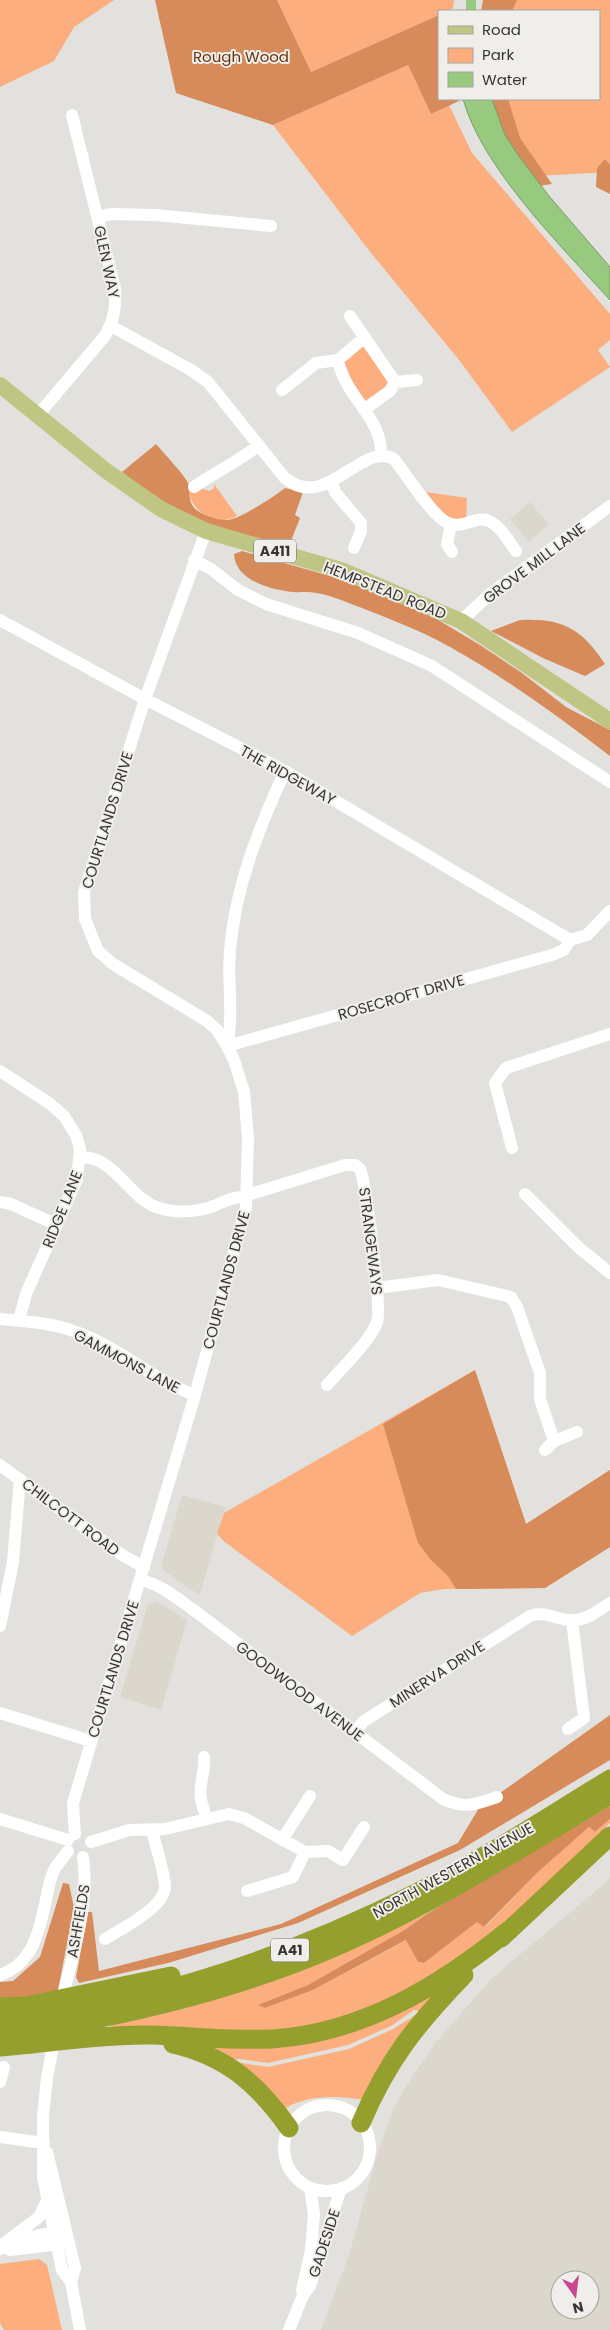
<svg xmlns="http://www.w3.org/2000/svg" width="610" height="2330" viewBox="0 0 610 2330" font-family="Poppins,sans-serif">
  <rect width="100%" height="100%" fill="#e3e1dd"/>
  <path fill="#dbd7cc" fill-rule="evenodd" d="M530 502 549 525 529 542 510 519Z
    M182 1495 225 1507 200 1595 176 1580 161 1567Z
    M156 1601 187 1620 161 1710 120 1697 148 1604Z
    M610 1879V2330H321L349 2255 378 2152 394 2107 414 2074 437 2041 492 1978ZM560 2280H590V2310H560Z"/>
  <path fill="#fcae7e" d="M0 0H114L74 27 54 61 0 87Z
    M277 0H454L453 9 439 11V15L311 72Z
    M485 0H610V172L536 176 492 99H599V11H482Z
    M408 65 431 114 449 105 472 153 610 314V340L598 350 610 367 512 432 459 360 371 253 273 125Z
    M364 345 389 381 386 386 365 401 359 398 343 359Z
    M188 483 196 490 200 488 210 491 214 488V484L237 516C214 529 186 508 188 483Z
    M426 492 467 498 466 520C443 522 438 509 426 492Z
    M475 1370 526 1524 610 1470V1547L545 1588 444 1589 420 1593 352 1636 226 1543 217 1534 224 1513Z
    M610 1819V1823L493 1938 382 2008 274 2035 113 2030 110 2025C221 2005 327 1963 428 1913L406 1929 308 1985 259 2005 265 2008 313 1990 407 1940 418 1962 424 1963 477 1922 485 1927 538 1872 589 1827 595 1832Z
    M433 1993 436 1994 425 2012 414 2010 391 2026 348 2045 268 2063 240 2059 230 2060 204 2045 240 2046Z
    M417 2014 368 2100C338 2096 307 2093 281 2111L236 2062 268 2067 349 2049 393 2029Z
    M39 2259 47 2265 62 2330H4L0 2323V2264Z"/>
  <path fill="#d78a5a" d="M155 0H277L311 72 439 15V99H459V101L431 114 408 65 273 125 176 93Z
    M483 0H517L512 11H481Z
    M490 99H508L520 138 552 184 538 186 503 137Z
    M605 159 610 165V194L596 187 597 168Z
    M156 444C162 451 186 477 188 483 190 493 188 501 195 509 202 515 219 521 228 520 240 519 275 496 285 488L303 492 295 515 300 518 289 546C258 538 226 531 197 519 170 508 145 490 122 472Z
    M242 551 330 576 398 600 435 618 480 645 522 673 566 707 610 730V756C559 717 506 678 450 647 416 628 377 614 341 600 333 597 324 594 316 593 308 591 300 593 293 592 272 590 235 581 234 554Z
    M520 620C563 618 582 629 605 664L585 676 545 659 491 631Z
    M475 1370 526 1524 610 1470V1547L545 1588 456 1589 448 1576 431 1560 418 1543 383 1424Z
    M610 1715V1760L460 1850 298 1923 168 1963 79 1983 76 1977 88 1912H92L99 1971 281 1924 458 1843 479 1808Z
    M610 1806V1819L595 1832 589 1827 538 1872 484 1927 477 1922 424 1963 418 1962 406 1940 313 1990 265 2008 258 2005 308 1985 406 1929 428 1913Z
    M63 1883 69 1884 74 1908 57 1995 0 2002V1982L13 1981 40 1957Z"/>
  <path fill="#97c97e" stroke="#7a9d68" d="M463 99H492L505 135 518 155 549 196 610 267V300C562 247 482 168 463 99Z"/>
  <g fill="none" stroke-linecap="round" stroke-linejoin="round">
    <path stroke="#97c97e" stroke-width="10" d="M471 0V11"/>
    <path stroke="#fff" stroke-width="12" d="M97 217 112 214 155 215 271 226
      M350 316 395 382 390 391 364 410
      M111 326 191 370 208 382 284 477C325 514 362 440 394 459 406 474 431 514 446 522 463 532 478 511 494 524 503 530 509 542 516 551
      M365 337 338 360C344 396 383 418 381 455
      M395 382 417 380
      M282 390 316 363 338 360
      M38 415 104 337C114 321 116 308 115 289L72 115
      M332 483 335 492 361 523V531L354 548
      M194 487C215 472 238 462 259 445
      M451 525 447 544 452 552
      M194 560 211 569 238 590 266 604 358 633 432 666 610 782
      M0 620 145 699 285 771 570 940
      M461 621 491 593 610 506
      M285 771C259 828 235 887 230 951 227 983 234 1014 227 1046L552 955 564 950 570 940
      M570 940 587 935 610 911
      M0 1071 49 1103 64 1116 76 1135 80 1149 77 1179 26 1294 19 1320
      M512 1148 495 1083 506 1068 610 1034
      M80 1157C114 1155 129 1199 159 1208 174 1213 194 1212 208 1208 220 1204 228 1198 241 1197L345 1165H355L360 1169C366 1184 382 1307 377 1322 372 1339 340 1370 327 1385
      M525 1194 578 1247 610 1273
      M0 1202 11 1204 57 1225
      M377 1288 438 1280 511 1297 517 1307 540 1373V1399L554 1441
      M0 1319C25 1321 53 1323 76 1332 119 1347 153 1380 195 1395
      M545 1450 554 1441 577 1432
      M0 1465 122 1555 144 1567
      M141 1580C162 1585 178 1599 195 1611L443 1799C465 1809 474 1805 497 1797
      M0 1626 13 1562 20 1479
      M0 1713 91 1741
      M568 1729 584 1718 572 1620
      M354 1732 364 1721 530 1616C546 1610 557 1621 574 1620 586 1620 600 1610 610 1603
      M204 1757C206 1771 198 1785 201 1799 202 1806 205 1813 207 1819
      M0 1819 68 1840
      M75 1834 73 1803 195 1395 246 1207 248 1138 244 1092 234 1060 227 1046 217 1030 207 1021 113 964 98 951 85 919 84 892 145 699 206 531
      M282 1840 310 1796
      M91 1842 129 1830 165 1829 229 1814 244 1818 305 1852 328 1851 343 1860 364 1827
      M247 1891 293 1877 305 1852
      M105 1939C121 1929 164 1908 165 1887 165 1874 155 1844 152 1830
      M0 1975C41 1961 41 1914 51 1878L55 1868 68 1851
      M61 2004C72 1956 90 1906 83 1857
      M55 2036 47 2078 43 2116V2177L62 2270 71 2282
      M0 2082 4 2067
      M284 2148a43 43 0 1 1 86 0a43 43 0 1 1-86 0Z
      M0 2137 44 2143
      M47 2152 75 2268 71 2282 80 2330
      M2 2245 39 2217 48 2198
      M0 2249C18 2243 43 2229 62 2235
      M10 2250 51 2245 63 2239
      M302 2290 311 2250 314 2214 310 2188
      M289 2330 303 2295 310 2286 341 2188"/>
    <path stroke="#bfc582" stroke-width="16" d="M0 385 105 470 161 509 206 531 344 571 461 621 610 721"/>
    <path stroke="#959f2e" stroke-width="19" d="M501 1938 610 1836
      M0 2007 26 2006 171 1976
      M0 2021C145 2006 283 1959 414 1894 481 1861 546 1818 610 1779
      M0 2035C115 2019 229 1993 335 1947 432 1905 520 1849 610 1795
      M173 2044C226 2056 258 2084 289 2128
      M0 2047C48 2043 104 2034 151 2035 192 2036 231 2041 272 2039 363 2033 440 1986 509 1930
      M361 2123C388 2059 417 2024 464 1975"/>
  </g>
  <g text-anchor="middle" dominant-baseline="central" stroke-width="4" stroke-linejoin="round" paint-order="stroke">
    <g fill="#f0eeea" stroke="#6e6d6b" stroke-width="1">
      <rect x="254" y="539.5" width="42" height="23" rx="4"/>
      <rect x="271" y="1938.5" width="38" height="23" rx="4"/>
    </g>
    <g font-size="14" font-weight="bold" fill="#373634">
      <text x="275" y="551">A411</text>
      <text x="290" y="1950">A41</text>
    </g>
    <g font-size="15" fill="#65330f" stroke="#f0eeea">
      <text x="241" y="56">Rough Wood</text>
    </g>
    <g font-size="15" fill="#373634" stroke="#f0eeea">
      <text transform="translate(107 262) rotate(78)">GLEN WAY</text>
      <text transform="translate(534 563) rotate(-37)">GROVE MILL LANE</text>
      <text transform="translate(385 590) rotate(22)">HEMPSTEAD ROAD</text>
      <text transform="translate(288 775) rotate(29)">THE RIDGEWAY</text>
      <text transform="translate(107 820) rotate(-73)">COURTLANDS DRIVE</text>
      <text transform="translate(401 997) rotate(-16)">ROSECROFT DRIVE</text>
      <text transform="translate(62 1209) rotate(-68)">RIDGE LANE</text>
      <text transform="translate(371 1241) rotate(83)">STRANGEWAYS</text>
      <text transform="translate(226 1280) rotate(-75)">COURTLANDS DRIVE</text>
      <text transform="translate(127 1361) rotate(28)">GAMMONS LANE</text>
      <text transform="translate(71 1517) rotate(37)">CHILCOTT ROAD</text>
      <text transform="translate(113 1669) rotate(-73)">COURTLANDS DRIVE</text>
      <text transform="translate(437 1674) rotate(-33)">MINERVA DRIVE</text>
      <text transform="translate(300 1691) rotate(37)">GOODWOOD AVENUE</text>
      <text transform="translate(453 1870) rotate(-29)">NORTH WESTERN AVENUE</text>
      <text transform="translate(78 1921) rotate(-80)">ASHFIELDS</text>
      <text transform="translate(324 2243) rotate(-72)">GADESIDE</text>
    </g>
  </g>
  <rect x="438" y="10" width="162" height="90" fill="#f0eeea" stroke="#a6a4a1"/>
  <rect x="448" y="26" width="25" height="8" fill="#bfc582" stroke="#a6a4a1"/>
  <text x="482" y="35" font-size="15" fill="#373634">Road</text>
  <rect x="448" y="48" width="25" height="15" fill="#fcae7e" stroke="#a6a4a1"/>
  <text x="482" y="60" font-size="15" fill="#373634">Park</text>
  <rect x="448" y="72" width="25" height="15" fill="#97c97e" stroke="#a6a4a1"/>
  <text x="482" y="85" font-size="15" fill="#373634">Water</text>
  <g transform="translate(575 2295) rotate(166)"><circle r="24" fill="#f0eeea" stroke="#a6a4a1"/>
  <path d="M0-4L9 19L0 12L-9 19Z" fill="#c84791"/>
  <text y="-8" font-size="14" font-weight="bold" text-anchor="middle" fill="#373634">N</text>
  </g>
</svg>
